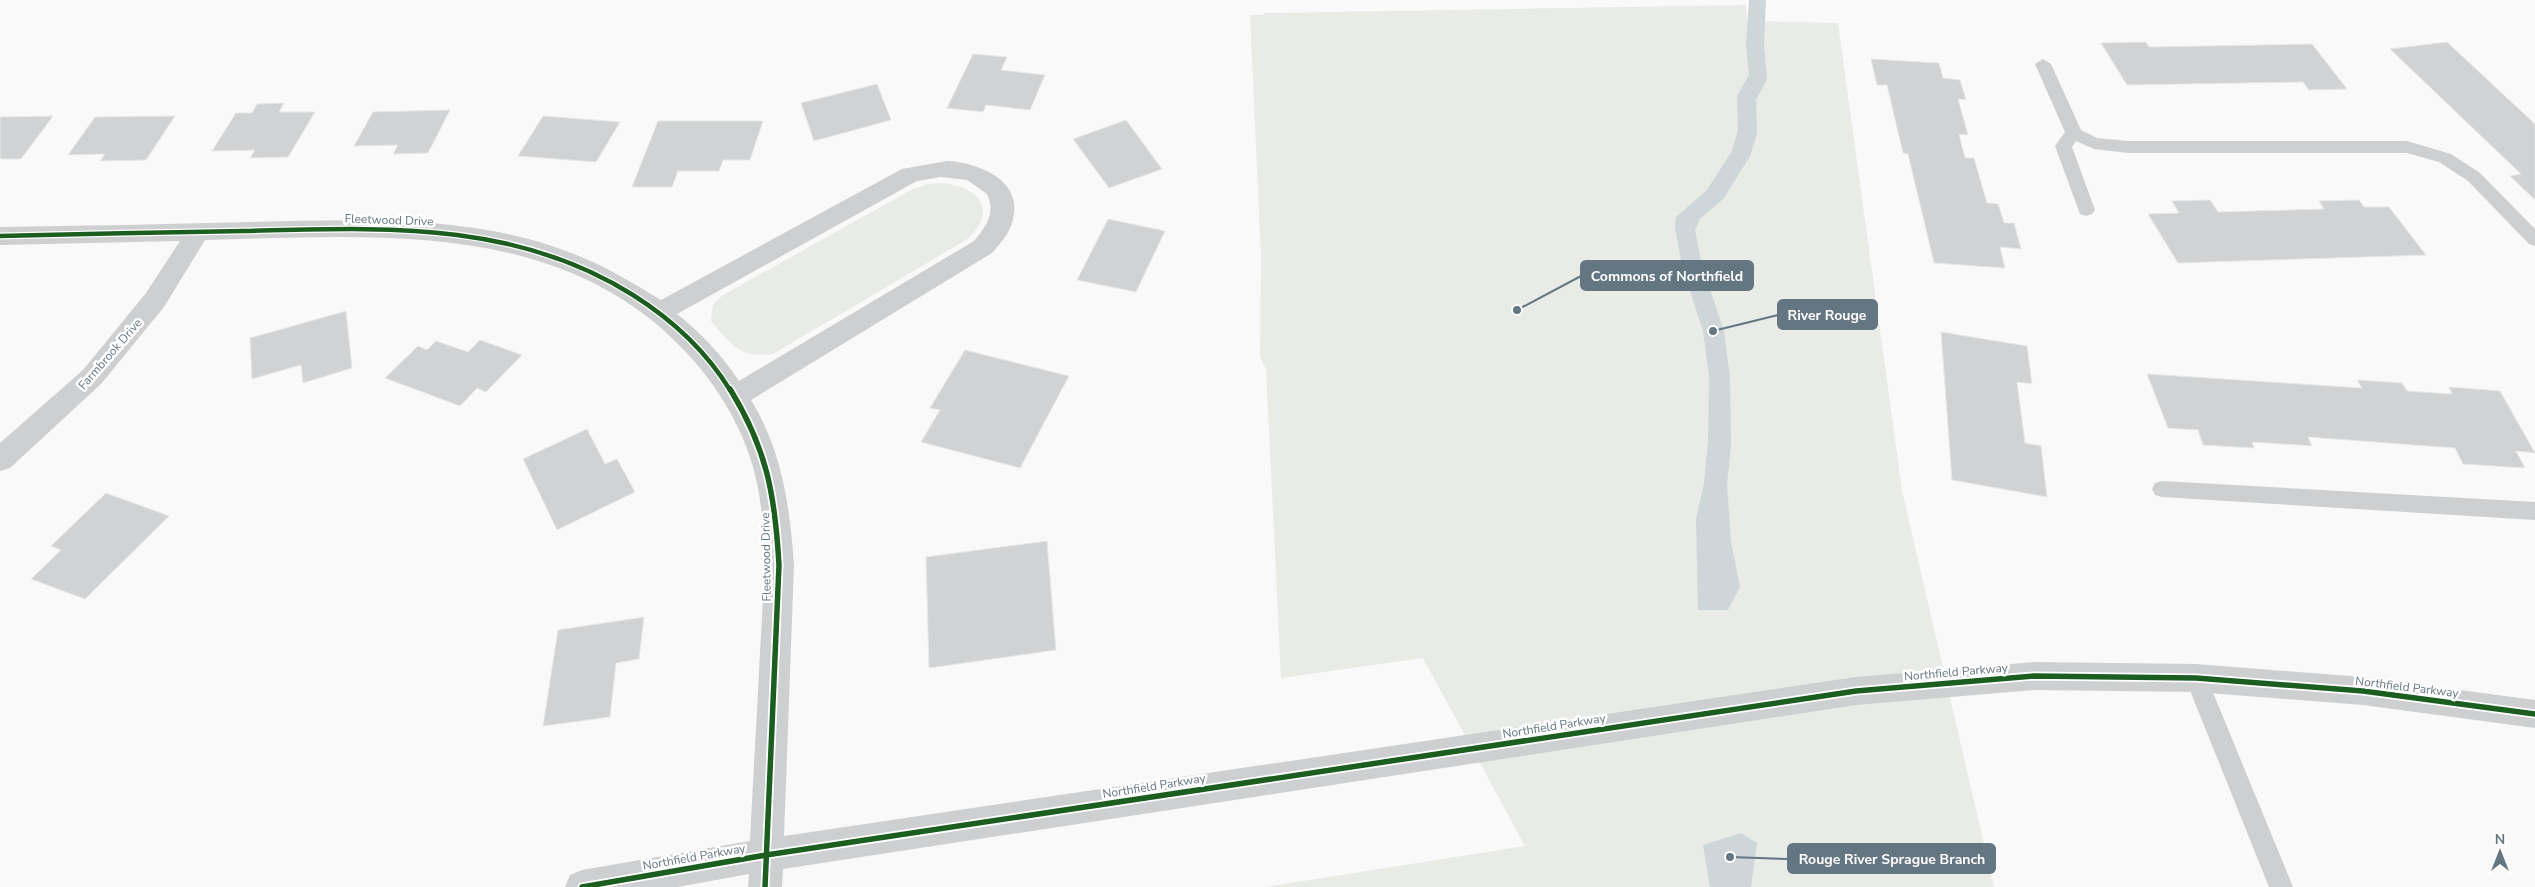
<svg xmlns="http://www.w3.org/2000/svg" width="2535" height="887" viewBox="0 0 2535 887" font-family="'Nunito Sans',sans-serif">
  <rect width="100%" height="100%" fill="#f9f9f9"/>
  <path fill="#e8ebe6" d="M1746 5 1747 21 1838 23 1902 491 1994 887H1266L1525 846 1423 658 1281 678 1266 369 1260 357 1261 256 1250 15H1263L1264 13Z
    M939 183C978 185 1000 210 966 240L773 354C741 359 730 344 711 321L713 304 723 295 911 190 928 184Z"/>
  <path fill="#ced6d9" d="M1749 0H1766L1764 45 1767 79 1756 100 1757 134 1750 156 1724 198 1700 219 1695 230 1702 266 1724 331 1730 378 1731 446 1727 484 1731 542 1740 587 1728 610H1698L1696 519 1704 483 1708 442 1709 376 1703 331 1682 266 1675 228 1676 217 1707 190 1732 151 1738 130 1737 96 1749 75 1746 43Z
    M1741 833 1757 843 1751 887H1710L1703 845Z"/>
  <path fill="#d0d2d3" stroke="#e8e8e8" d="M2146 42 2149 47 2312 44 2347 89 2309 90 2303 82 2127 85 2101 43Z
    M2447 42 2535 124V200L2510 176 2521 174 2390 49Z
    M973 54 1007 57 1001 70 1045 75 1030 110 986 105 983 112 947 108Z
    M1871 59 1939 63 1943 78 1960 80 1966 100 1958 99 1968 135 1959 134 1965 158H1974L1987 203 1998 204 2004 223H2014L2021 249 2000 247 2005 268 1934 263 1908 154 1903 153 1887 85H1877Z
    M877 84 891 120 814 141 801 103Z
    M284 103 279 112H315L288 157 250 158 255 150 212 151 236 113H252L257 104Z
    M450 110 428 153 393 154 398 145 354 146 373 112Z
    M53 116 21 159H0V117Z
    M175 116 146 160 100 161 105 154 68 155 95 117Z
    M543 116 620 122 596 162 518 156Z
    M1126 120 1162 169 1109 188 1073 139Z
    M658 121H763L750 160H723L719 171H678L672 187H632Z
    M2210 200 2218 212 2324 209 2319 201 2359 200 2364 207H2389L2426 255 2178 263 2148 214 2179 213 2172 201Z
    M1108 219 1165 231 1136 292 1077 280Z
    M346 311 352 368 303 383 301 365 252 379 250 338Z
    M1941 332 2027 346 2032 384 2017 382 2025 443 2041 446 2047 497 1952 480Z
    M480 340 522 355 486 392 477 388 460 406 385 378 418 346 427 350 436 341 468 352Z
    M965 350 1069 376 1020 468 921 442 940 410 930 408Z
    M2147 374 2362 388 2357 380 2402 383 2407 391 2452 394 2449 387 2500 391 2535 453 2516 451 2525 468 2463 464 2455 448 2308 437 2312 446 2252 442 2254 448 2203 445 2198 430 2168 428Z
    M587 429 605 464 617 459 635 492 557 530 523 459Z
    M106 493 169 516 85 599 31 579 61 550 51 546Z
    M1047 541 1056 650 929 668 926 557Z
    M644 617 639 659 616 663 610 717 543 726 558 630Z"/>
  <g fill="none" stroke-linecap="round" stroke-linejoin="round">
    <path fill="#cecfd0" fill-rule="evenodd" d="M2043 59 2051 64 2081 130 2097 138 2128 141H2407L2451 154 2480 173 2535 229V246L2529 244 2468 181 2439 162 2407 153H2128L2094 149 2076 141 2072 147 2095 210 2092 214 2086 216 2080 214 2055 146 2065 132 2035 64Z
      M2162 481 2535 502V520L2162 497 2155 495 2152 489 2155 483Z
      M2196 668 2204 671 2207 678 2293 887H2269L2185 678 2188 671Z"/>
    <path fill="#cecfd0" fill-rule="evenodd" d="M947 161C975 162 1019 178 1014 213 1013 229 1002 242 992 253L751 400C782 450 790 507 794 565L784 836 1856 677 2034 662 2196 664 2363 677 2535 700V728L2363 705 2196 692 2034 690 1856 705 783 869 782 887H748L749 874 678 887H565L570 875 582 870 750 841C753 778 757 715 760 652 763 597 768 542 758 488 749 440 725 397 694 361 569 217 377 236 205 240L164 307 101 384 10 468 0 471V443L83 370 146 293 180 241 0 245V227C83 226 166 224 249 222 358 220 471 213 574 254 605 266 633 283 661 300L902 169ZM941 177 967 180 987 194C996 213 986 227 974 241L739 381C722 355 701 333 677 314L917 181Z"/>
    <defs>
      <path id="cycleway-far1" d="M0 236C81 234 163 232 244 231 380 228 512 219 633 295 671 319 706 351 730 390"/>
      <path id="cycleway" d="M730 389C767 449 775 495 779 565L765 887
        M582 887 766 855 1856 691 2034 676 2196 678 2363 691 2535 714"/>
    </defs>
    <use href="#cycleway-far1" stroke="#fff" stroke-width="7"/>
    <use href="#cycleway" stroke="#fff" stroke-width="9"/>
    <use href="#cycleway-far1" stroke="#1b5e20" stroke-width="4.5"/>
    <use href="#cycleway" stroke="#1b5e20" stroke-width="5.5"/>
  </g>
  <g text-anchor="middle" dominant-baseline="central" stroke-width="5" stroke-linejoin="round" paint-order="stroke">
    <g font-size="12" fill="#657683" stroke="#fff">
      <text transform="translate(389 220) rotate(2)">Fleetwood Drive</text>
      <text transform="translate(110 354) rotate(-49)">Farmbrook Drive</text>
      <text transform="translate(766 557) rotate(-91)">Fleetwood Drive</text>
      <text transform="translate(1956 672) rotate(-5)">Northfield Parkway</text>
      <text transform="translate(2407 687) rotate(7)">Northfield Parkway</text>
      <text transform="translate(1554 726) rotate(-9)">Northfield Parkway</text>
      <text transform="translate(1154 786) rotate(-9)">Northfield Parkway</text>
      <text transform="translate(694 857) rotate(-10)">Northfield Parkway</text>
    </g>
  </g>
  <path fill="none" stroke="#657683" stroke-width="2" d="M1517 310L1581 276M1713 331L1778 315M1730 857L1788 859"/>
  <g fill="#657683" stroke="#fff" stroke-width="2">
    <circle cx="1517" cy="310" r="5"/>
    <circle cx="1713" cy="331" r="5"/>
    <circle cx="1730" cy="857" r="5"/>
  </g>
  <g fill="#657683" stroke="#657683" stroke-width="2">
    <rect x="1581" y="261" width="172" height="29" rx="5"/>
    <rect x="1778" y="300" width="99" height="29" rx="5"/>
    <rect x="1788" y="844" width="207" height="29" rx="5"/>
  </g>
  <g font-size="14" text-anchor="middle" font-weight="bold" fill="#fff">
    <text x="1667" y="281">Commons of Northfield</text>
    <text x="1827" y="320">River Rouge</text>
    <text x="1892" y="864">Rouge River Sprague Branch</text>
  </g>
  <g transform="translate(2500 852)" stroke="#ffffff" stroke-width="4" paint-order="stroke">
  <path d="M0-4L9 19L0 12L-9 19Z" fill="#657683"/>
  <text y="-8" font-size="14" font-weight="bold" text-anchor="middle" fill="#657683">N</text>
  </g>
</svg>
